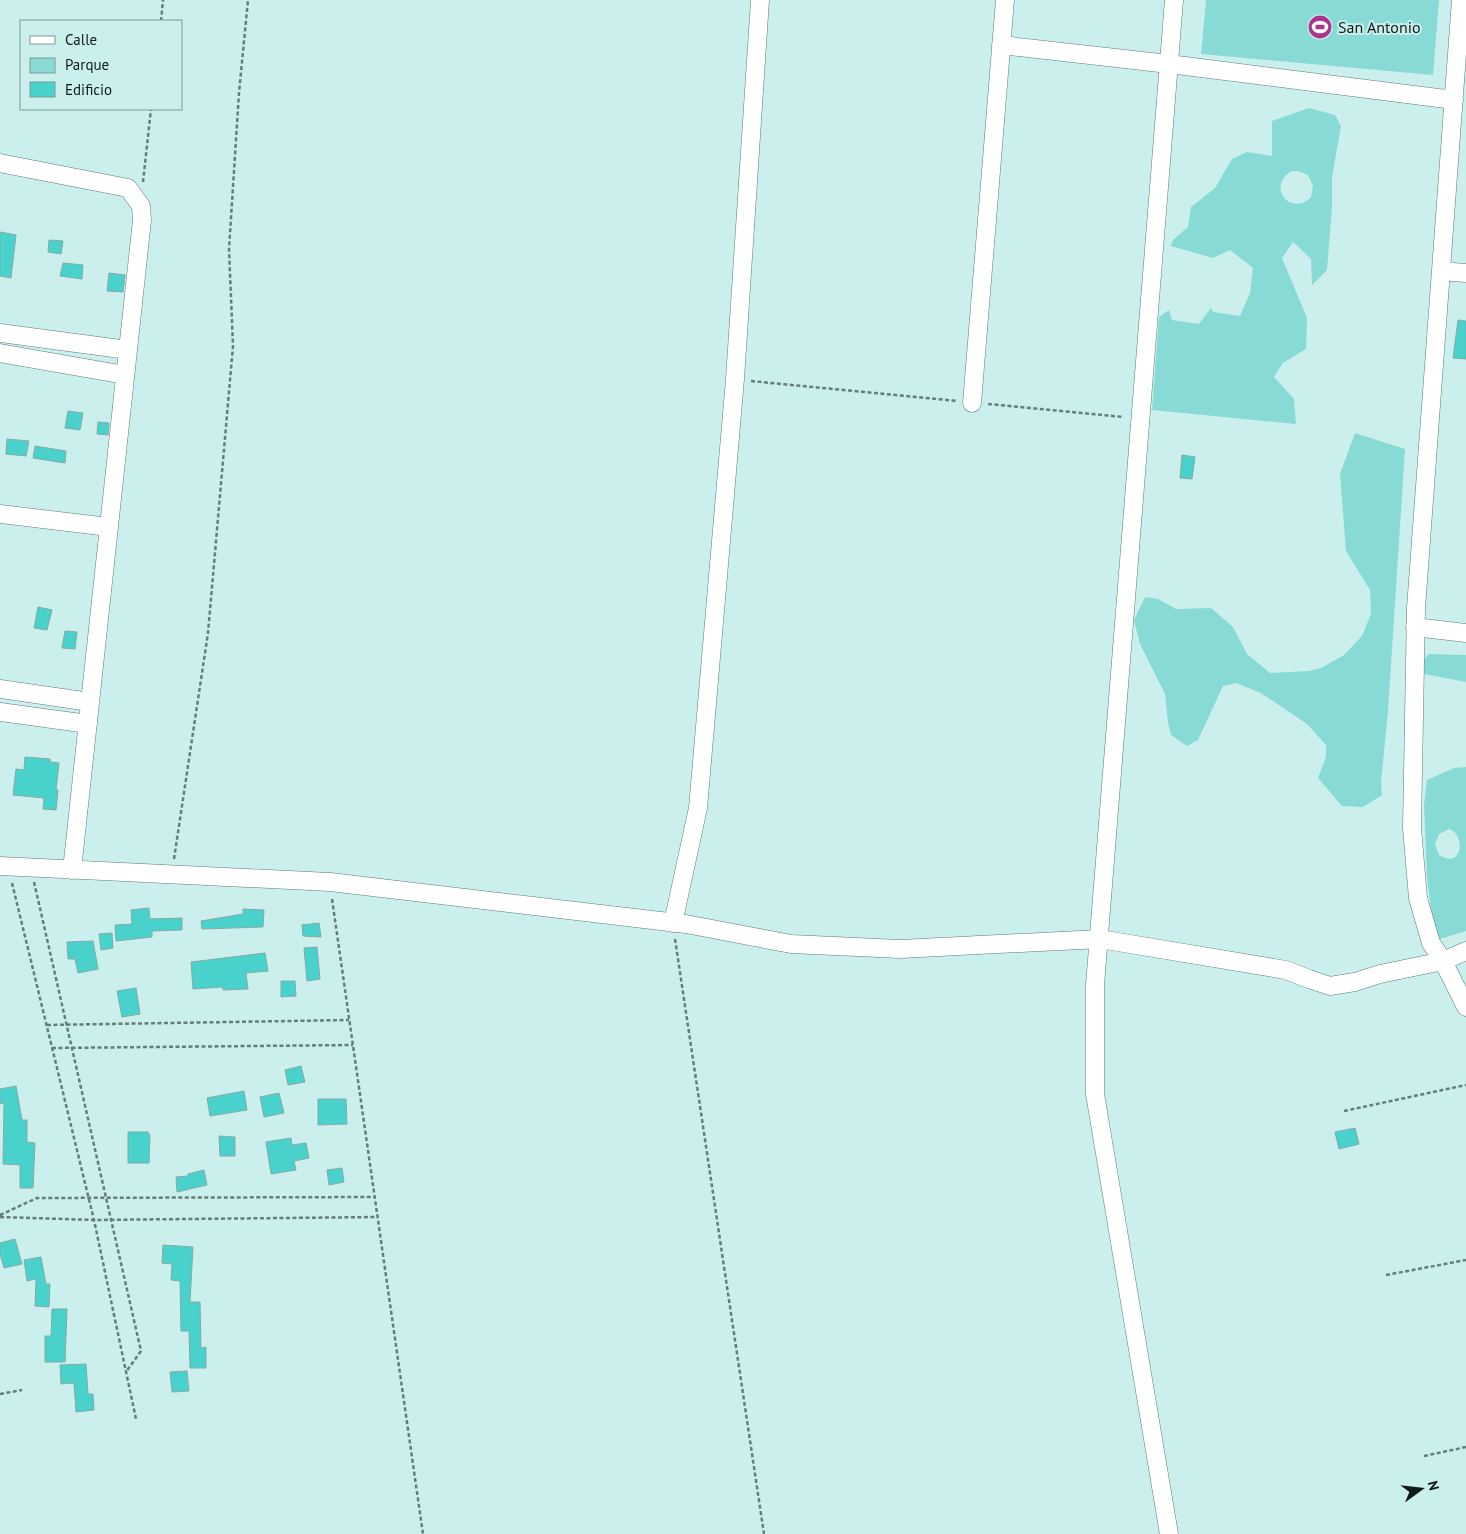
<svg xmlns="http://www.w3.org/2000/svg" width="1466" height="1534" viewBox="0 0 1466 1534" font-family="'PT Sans',sans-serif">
  <rect width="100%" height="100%" fill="#cbefec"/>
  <path fill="#88dbd5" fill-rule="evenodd" d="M1206 0H1439L1433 75 1201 54Z
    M1309 108 1335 115 1341 126 1332 177V207L1327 270 1312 285 1311 259 1293 242 1282 258 1307 318 1306 349 1283 363 1274 377 1294 399 1296 424 1152 410 1159 317 1169 310 1172 320 1199 324 1211 308 1213 312 1240 316 1250 293 1253 268 1230 250 1213 258 1171 246 1173 240 1188 227 1191 207 1215 188 1232 159 1247 152 1272 156V121ZM1292 171H1298L1308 175 1313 186 1311 197C1291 218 1265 186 1292 171Z
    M1355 433 1405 449 1388 711 1381 782 1382 795 1363 807 1342 806 1318 778 1326 757V745L1307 724 1261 693 1236 683 1223 686 1198 740 1187 746 1171 735 1168 723 1165 694 1140 644 1134 620 1145 597 1158 599 1176 609 1211 608 1233 627 1247 654 1270 673 1309 671 1321 668 1344 655 1362 636 1371 614 1370 590 1346 551 1340 474Z
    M1429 654 1466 655V682L1424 674 1423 660Z
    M1466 767V931L1440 939 1432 917 1427 877 1424 805 1427 780 1454 768ZM1449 829C1466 834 1463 870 1439 855L1435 844 1439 834Z"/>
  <path fill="#49d2cb" stroke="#86a9a6" d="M0 232 16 235 11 278 0 276Z
    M49 240 63 241 61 254 48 252Z
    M63 263 83 265 82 279 60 276Z
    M109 273 125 275 123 292 107 291Z
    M1458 320 1466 321V359L1453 358Z
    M68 411 83 413 80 430 65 428Z
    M98 422 109 423 108 435 97 434Z
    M7 439 29 441 26 456 6 454Z
    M35 446 66 451 65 463 33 458Z
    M1182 455 1195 457 1192 479 1180 478Z
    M38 607 52 610 47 630 34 628Z
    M65 631 77 632 75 649 62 648Z
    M25 757 50 759V762L59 763 56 790H58L56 810 43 809 44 798 13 795 16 769 24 770Z
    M149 908 150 919 182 918V930L152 931V937L116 941 115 925 132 924 131 910Z
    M243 909 264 910 263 927 202 929 201 921 243 914Z
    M319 923 321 937 303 936 302 925Z
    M112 933 113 948 101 950 99 934Z
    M93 941 98 969 78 973 75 959H68L67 942Z
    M317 947 320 979 307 981 304 948Z
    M265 953 268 971 246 973 248 989 223 990V987L193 989 191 962Z
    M281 981H295L296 996 281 997Z
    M136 988 140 1014 122 1017 117 991Z
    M301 1066 305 1082 288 1085 285 1070Z
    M16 1086 22 1120H27V1142L35 1143 33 1188H20V1165L3 1164 4 1103 0 1104V1089Z
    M244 1091 247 1110 210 1116 207 1098Z
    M279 1093 284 1113 264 1117 260 1097Z
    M318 1099H346L347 1124 318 1125Z
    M1355 1128 1359 1144 1339 1149 1335 1132Z
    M128 1132H148L150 1136 149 1163H128Z
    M219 1136 235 1137V1156H220Z
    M291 1138 292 1145 306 1143 309 1158 294 1161 296 1170 271 1174 266 1142Z
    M342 1168 344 1182 329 1185 327 1170Z
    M204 1170 207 1185 177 1192 176 1177 188 1176V1174Z
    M15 1239 22 1264 4 1268 0 1254V1243Z
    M163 1245 193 1247 190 1302H200L201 1348 206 1347V1368H190L189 1331H181L180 1281 171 1280 172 1264 162 1263Z
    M41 1257 46 1284H50L49 1307 35 1306 36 1279 27 1281 24 1260Z
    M52 1309H67L65 1362H45V1336H51Z
    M86 1364 88 1394H93L94 1410 76 1412 74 1383 61 1384 60 1365Z
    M187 1371 189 1391 172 1392 170 1372Z"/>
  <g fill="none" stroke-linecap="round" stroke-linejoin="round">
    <defs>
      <path id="minor" d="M1461 0 1416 608 1412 828 1418 898 1431 943 1443 961 1466 1007
        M1001 45 1169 64 1454 100
        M0 163 128 188 141 206 142 220 72 870
        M1441 271 1466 273
        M0 333 128 350
        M0 353 125 375
        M972 403 1005 0
        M0 514 109 527
        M1415 627 1466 633
        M0 689 90 702
        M0 712 88 724
        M0 866 330 882 686 924 791 944 900 949 1100 939 1286 970 1309 979 1330 986 1355 982 1380 974 1443 961 1466 951
        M673 923 698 808 735 379 760 0
        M1169 1534 1095 1094V985L1174 0"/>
    </defs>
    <use href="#minor" stroke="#5b7d7a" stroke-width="19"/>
    <path stroke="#657d7b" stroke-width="2.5" stroke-dasharray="4 2.5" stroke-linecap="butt" d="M161 21 163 0
      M143 182 151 109
      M751 381 957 401
      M988 404 1124 417
      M174 859 208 633 233 346 229 249 239 93 248 0
      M34 882 141 1351 126 1372
      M12 883 94 1220 136 1419
      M332 899 423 1534
      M675 939 764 1534
      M47 1025 349 1020
      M52 1048 353 1045
      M1344 1111 1466 1085
      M0 1215 37 1198 375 1197
      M0 1217 94 1220 378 1217
      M1386 1275 1466 1260
      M0 1394 22 1390
      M1424 1456 1466 1447"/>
    <use href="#minor" stroke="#fff" stroke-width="18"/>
  </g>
  <defs>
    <symbol id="stadium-disc" viewBox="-11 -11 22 22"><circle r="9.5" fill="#aa358c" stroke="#cbefec"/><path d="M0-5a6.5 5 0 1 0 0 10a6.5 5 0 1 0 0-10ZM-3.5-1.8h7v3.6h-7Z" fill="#fff"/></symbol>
  </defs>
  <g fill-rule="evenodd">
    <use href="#stadium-disc" x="1306" y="13" width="28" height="28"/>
  </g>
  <g text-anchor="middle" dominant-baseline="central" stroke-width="4" stroke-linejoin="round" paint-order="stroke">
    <g font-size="16" fill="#0e1b1a" stroke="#cbefec" text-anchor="start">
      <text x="1338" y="27">San Antonio</text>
    </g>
  </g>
  <rect x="20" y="20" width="162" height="90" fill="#cbefec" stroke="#7f9a98"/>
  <rect x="30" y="36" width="25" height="8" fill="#ffffff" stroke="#7f9a98"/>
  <text x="65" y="45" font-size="15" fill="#0e1b1a">Calle</text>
  <rect x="30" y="58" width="25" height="15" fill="#88dbd5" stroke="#7f9a98"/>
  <text x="65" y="70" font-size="15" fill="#0e1b1a">Parque</text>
  <rect x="30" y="82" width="25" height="15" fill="#49d2cb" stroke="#7f9a98"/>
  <text x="65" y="95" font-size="15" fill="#0e1b1a">Edificio</text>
  <g transform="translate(1421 1489) rotate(75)" stroke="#cbefec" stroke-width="4" paint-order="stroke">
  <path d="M0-4L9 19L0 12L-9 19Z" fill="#0e1b1a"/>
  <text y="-8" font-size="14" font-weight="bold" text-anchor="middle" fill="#0e1b1a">N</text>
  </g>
</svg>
